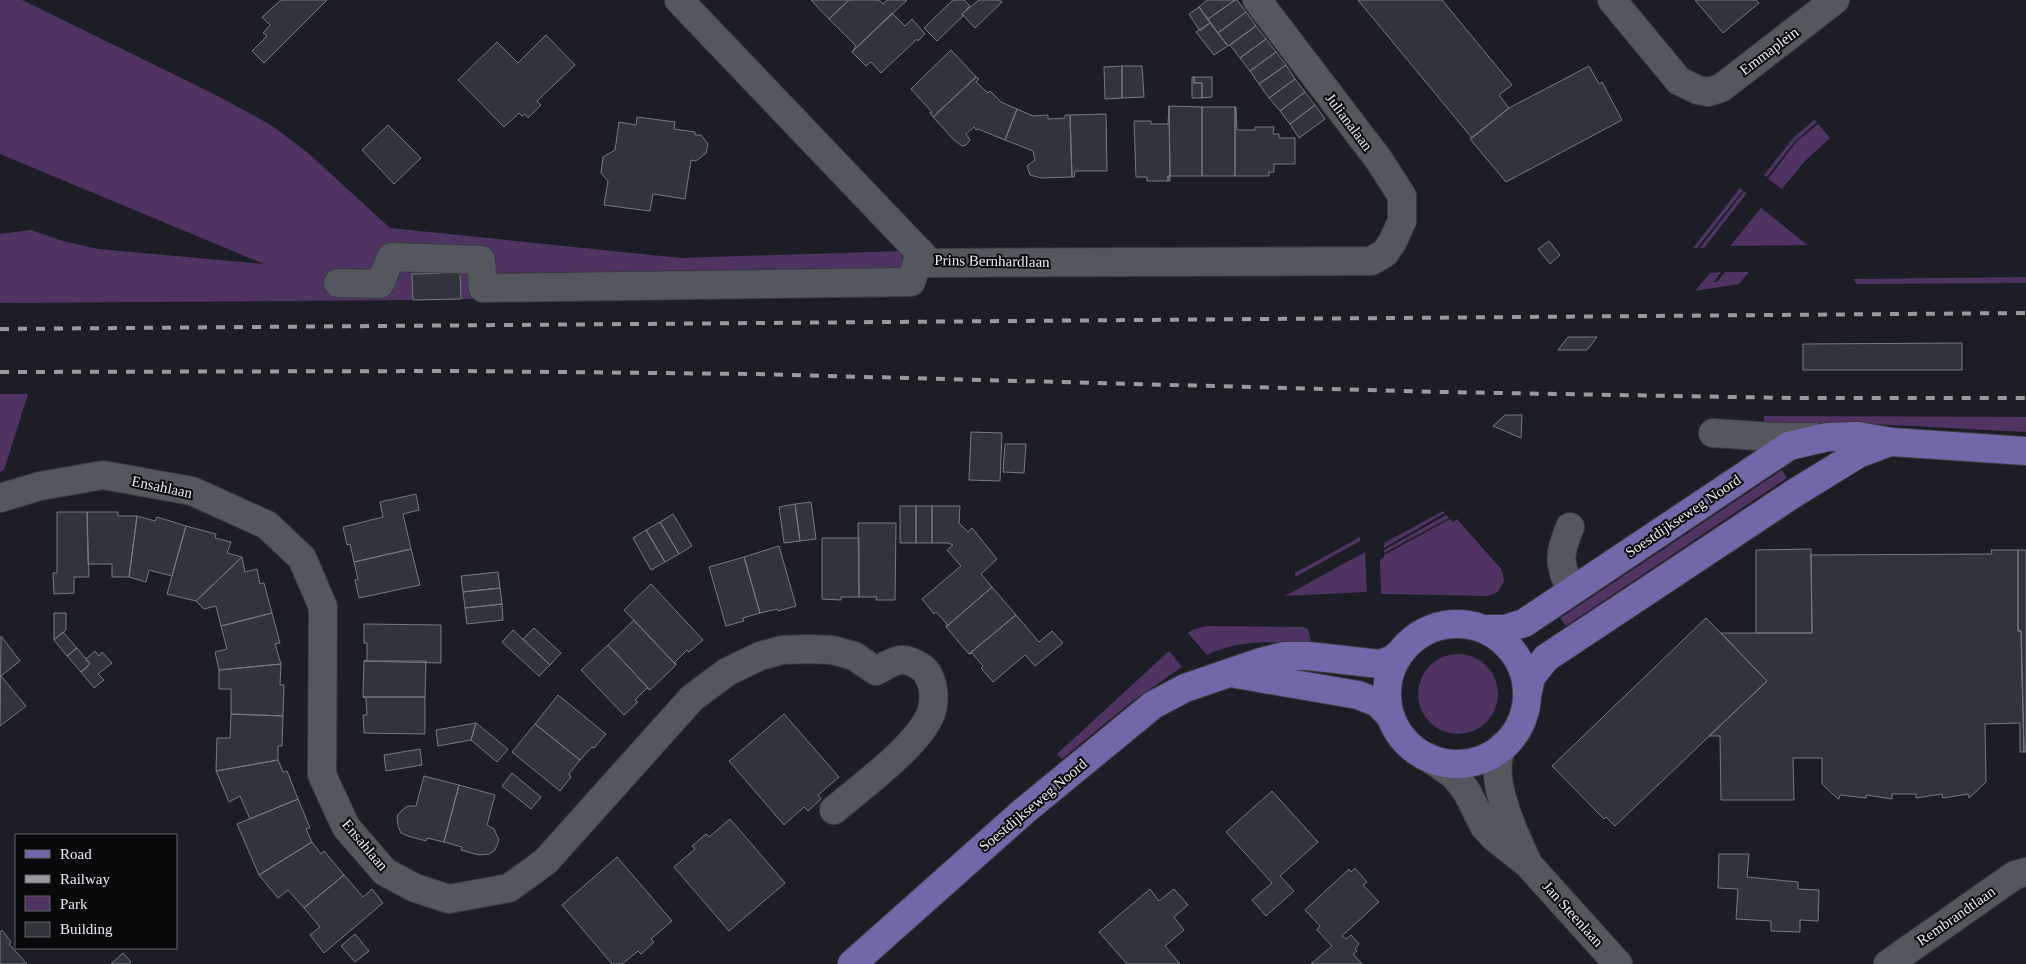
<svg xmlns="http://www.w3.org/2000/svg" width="2026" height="964" viewBox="0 0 2026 964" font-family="'Times New Roman',serif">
  <rect width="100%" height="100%" fill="#1d1e25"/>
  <path fill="#4f3362" d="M0 0H22L212 93 271 125 307 152 390 228 681 258 902 251 906 297 461 299 460 273 412 274 413 300 0 303V234L31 230 63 241 98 249 264 264 0 154Z
    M1814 120 1817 122 1795 141 1767 177 1764 175 1793 138Z
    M1818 124 1830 138 1804 162 1782 189 1768 179 1797 141Z
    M1740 188 1743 190 1697 248H1693Z
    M1744 191 1747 193 1704 248H1700Z
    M1761 208 1805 243 1808 245 1730 246Z
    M1721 272 1714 282H1717L1725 272H1749L1739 284 1695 291 1710 273Z
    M2026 277V283L1857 284 1853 279Z
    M0 394H28L4 470 0 472Z
    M1764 416 2026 417V432L1834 422 1795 430 1764 428Z
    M1782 470 1787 478 1566 626 1560 618Z
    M1443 511 1445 513 1384 548V543Z
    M1446 515 1449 518 1384 553V550Z
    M1450 519 1453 522 1457 519 1502 570 1504 581 1498 592 1488 596 1381 594 1380 560 1384 557V555Z
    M1360 537V541L1295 577V573Z
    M1365 552 1367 592 1285 596Z
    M1206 626 1302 627 1308 629 1312 645C1274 642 1243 638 1207 655L1188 633 1192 630Z
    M1169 651 1182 667 1130 703 1062 759 1057 754Z
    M1418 694a40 40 0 1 1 80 0a40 40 0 1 1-80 0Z"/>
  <path fill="#30353b" stroke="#747a80" d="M281 0H327L264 63 252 51 267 36 263 33 270 25 262 17Z
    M811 0H849L829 19Z
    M849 0H879L883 4 887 0H907L852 52 856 46 829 19Z
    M953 0H964L970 6 962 14 963 16 937 41 924 28Z
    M979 0H999L1002 2 975 28 962 14Z
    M1207 0H1235L1208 19 1199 7Z
    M1235 0H1237L1246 12 1218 33 1208 19Z
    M1358 0H1442L1512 85 1499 95 1509 108 1472 138Z
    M1695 0H1756L1759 3 1723 33Z
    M1199 7 1210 23 1200 31 1189 14Z
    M1246 12 1256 26 1228 46 1218 33Z
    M892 13 905 26 912 19 925 34 918 41 917 39 881 73 871 62 866 66 852 52Z
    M1210 23 1228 46 1214 55 1196 32Z
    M1256 26 1266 39 1240 58 1230 45Z
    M546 35 575 65 537 101 541 105 528 118 525 114 522 116 519 113 504 127 458 80 497 42 518 63Z
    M1266 39 1276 52 1250 71 1240 58Z
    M951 50 976 77 933 117 930 113 932 112 911 89Z
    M1276 52 1286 65 1259 84 1250 71Z
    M1286 65 1295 79 1269 98 1259 84Z
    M1122 66H1142L1144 97 1122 98Z
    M1122 66V98L1105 99 1104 67Z
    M1589 66 1599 84 1602 82 1622 120 1506 182 1470 139 1509 108Z
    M976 77 979 79 976 82 988 93 990 91 1001 102 1017 109 1005 140 978 129 976 130 974 127 966 134 970 140 966 145 962 146 953 139 933 117Z
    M1192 77H1194V83H1202V98H1192Z
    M1194 77H1212V97L1202 98V83H1194Z
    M1295 79 1305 92 1280 111 1269 98Z
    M1305 92 1315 105 1290 124 1280 111Z
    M1315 105 1325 119 1299 138 1290 124Z
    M1169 106 1170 176H1168V181H1147V177H1136L1134 121H1151V124H1168Z
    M1169 106 1202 107V176H1170V181H1168V176H1170Z
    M1202 107H1235V176H1202Z
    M1235 107H1236L1237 130H1255V127H1274L1273 134H1279V138H1295V164H1274V172H1269V176H1235Z
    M1017 109 1033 116 1048 115V119L1065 118V115H1070L1072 177 1041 178 1030 175 1027 166 1035 160 1033 151 1005 140Z
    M1106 114 1107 171H1075L1074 177H1072L1070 115Z
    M637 117 675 122 674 129 695 132V135H701L708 144 706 153 696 161 691 160 685 199 653 194 650 211 604 205 608 181 601 173 603 157 615 150 619 122 636 125Z
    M388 125 421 158 394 184 362 150Z
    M1549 241 1560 255 1550 264 1538 249Z
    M460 273 461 299 413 300 412 274Z
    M1568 337H1597L1587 350H1558Z
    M1962 343V370H1803V344Z
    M1505 415H1522L1521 438 1493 426Z
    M971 432 1002 433 1000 481 969 480Z
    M1005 444H1026L1024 473 1003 472Z
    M416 494 419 510 403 514 411 549 354 562 350 544 347 545 343 527 383 517 380 502Z
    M811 502 816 539 800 541 795 504Z
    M795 504 800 541 784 543 779 507Z
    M900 506H916V543H900Z
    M916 506H932V543H916Z
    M932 506H960L959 523 968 532 972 528 997 559 981 574 992 587 946 627 947 624 936 612 934 614 922 599 961 566 947 550 953 545 948 543H932Z
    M57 512H87L89 577H74V593L54 594 53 573H57Z
    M87 512H118V516H137L129 577H112V564H88Z
    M673 514 692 546 679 554 660 522Z
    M137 516 155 521 157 517 186 526 172 576 149 570 146 582 129 577Z
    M660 522 679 554 665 562 646 530Z
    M858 523H896L895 600H876L877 597H859Z
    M186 526 216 534 215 538 231 542 227 553 242 557 196 601 167 594Z
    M646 530 665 562 651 570 633 538Z
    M822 538H859V597H841V600L822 599Z
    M779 546 796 606 778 611 777 609 760 613 744 557Z
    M411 549 420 585 359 598 355 580 358 579 354 562Z
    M1811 549 1812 633H1756V550Z
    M1991 550H2018V631H2021L2024 752H2020V723L1985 724 1986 782 1969 798 1968 794 1943 798 1942 794 1916 798V794H1892V799L1866 795V798L1840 795 1839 799 1837 798 1822 784V758H1793L1794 800H1721L1720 736H1709L1767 681 1721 633H1812L1811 555 1992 554Z
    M2018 550H2026V752H2024L2021 631H2018Z
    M242 557 245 572 257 569 260 584 264 583 272 613 221 626 216 606 204 609 196 601Z
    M744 557 760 613 743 618 744 621 726 626 709 567Z
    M498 572 500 588 463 592 461 576Z
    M651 584 703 640 689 652 687 650 675 662 676 665 624 610Z
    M992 587 1016 615 969 654 946 627Z
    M500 588 502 604 465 608 463 592Z
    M502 604 503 620 467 624 465 608Z
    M54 613H66V630L54 640Z
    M272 613 280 643 275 644 281 664 219 670 215 652 227 649 221 626Z
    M1016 615 1039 642 1052 631 1063 643 1035 666 1025 655 993 682 981 668 983 666 972 653 969 654Z
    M1706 618 1767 681 1615 826 1606 817 1604 819 1552 766Z
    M634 620 676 665 650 690 608 645Z
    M364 624 441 625V663L364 661 367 660V643H364Z
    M534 628 561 653 550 665 523 639Z
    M513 630 550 665 539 676 502 642Z
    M63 632 77 648 67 656 54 640Z
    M1 636 20 661 1 676 26 706 0 726Z
    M608 645 650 690 647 688 635 700 638 702 624 715 581 670Z
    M77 648 90 664 81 672 67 656Z
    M95 651 99 656 102 652 112 663 98 674 104 680 94 688 81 672 90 664 86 659Z
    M364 661H426L425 697H363Z
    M281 664 280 685H284L283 716 231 714V689H219V670Z
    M558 695 606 734 594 748 592 747 580 760 535 724Z
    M363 697H425V734L364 733 363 715H367L366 698Z
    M231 714 283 716 282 746H278V760L216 771 217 738H230Z
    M784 714 839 777 818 795 821 799 808 811 804 807 784 825 729 761Z
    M476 723 471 740 438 746 436 730Z
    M476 723 508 749 497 762 471 740Z
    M535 724 580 760 569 774 571 777 560 791 512 752Z
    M420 749 422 765 386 771 384 755Z
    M278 760 283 772 287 771 298 799 250 819 240 796 229 802 216 771Z
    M512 773 541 797 531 809 502 786Z
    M424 776 459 785 444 842 427 838 426 841 408 836 401 833 398 826 397 816 402 810 408 806H416Z
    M459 785 495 795 487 825 494 829 499 840 495 850 489 854 479 855 461 850 462 847 444 842Z
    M1272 791 1318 842 1280 876 1294 891 1266 916 1252 900 1272 883 1226 832Z
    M298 799 310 828 306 829 312 842 259 875 237 824Z
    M730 819 785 883 729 931 674 867 695 849 692 846 706 834 709 837Z
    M312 842 321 854 324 851 344 875 304 908 288 890 278 898 259 875Z
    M1719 854H1749L1747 877 1798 882V889L1819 890 1818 921 1800 920V932L1771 931V921L1736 919 1738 889 1718 888Z
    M617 857 672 921 651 939 654 942 641 954 638 951 622 964H612L562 905Z
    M1355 868 1367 882 1363 885 1379 902 1342 936 1346 939 1351 935 1359 944 1355 949 1357 951 1353 954 1362 964H1311L1332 946 1317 930 1320 926 1305 910 1349 869 1351 872Z
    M344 875 363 897 372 889 383 903 324 953 310 935 320 927 304 908Z
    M1150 889 1159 901 1174 889 1188 905 1174 917 1184 930 1165 946 1180 964H1127L1099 932Z
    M2 930 11 942 9 944 27 964H0V932Z
    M355 934 369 951 355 962 341 946Z
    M123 953 131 962 129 964H111Z"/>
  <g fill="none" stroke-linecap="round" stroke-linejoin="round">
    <defs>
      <path id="minor" d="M679 0 930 263 1371 261 1385 253 1393 241 1402 221V196L1379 160 1257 0
        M1612 0 1679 81 1698 90 1708 92 1721 88 1835 0
        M338 283 380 284 391 257 481 260 483 288 911 282 920 252
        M1713 433 1773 437H1814
        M0 498 40 486 103 475 192 491 267 525 302 558 323 607 322 775 346 827 385 872 415 888 449 899 509 888 546 861 692 698 727 672 760 656 782 650 809 649 832 650 854 656 876 671C894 661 902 654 921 667 928 671 932 682 933 690 934 698 934 705 931 713 919 745 861 787 834 810
        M1570 527C1558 556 1559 563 1571 591
        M1503 746C1486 774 1514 834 1527 861
        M1428 757 1455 776 1467 792 1484 826 1494 837 1528 864 1618 964
        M1888 964 2015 875 2026 872"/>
      <path id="major" d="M1387 694a70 70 0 1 1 140 0a70 70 0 1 1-140 0Z
        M1485 629H1505L1524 623 1789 446 1828 437 1858 436 1892 442 2026 451
        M1236 674 1358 695 1378 703 1391 717
        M1527 696 1531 677 1546 658 1793 494 1858 454 1890 442
        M852 964 1024 811 1153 705 1185 688 1261 662 1284 656H1308L1380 664 1393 659 1401 652"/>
    </defs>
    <use href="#minor" stroke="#3a3b40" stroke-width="30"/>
    <use href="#major" stroke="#3a3b40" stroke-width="30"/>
    <use href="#minor" stroke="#55575f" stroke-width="28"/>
    <use href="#major" stroke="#7467a9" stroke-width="28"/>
    <path stroke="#999aa0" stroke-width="4" stroke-dasharray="9 9" stroke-linecap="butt" d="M0 329 2026 313
      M0 372 460 371 753 374 1442 392 1792 398H2026"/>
  </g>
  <g text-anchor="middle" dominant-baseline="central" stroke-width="4" stroke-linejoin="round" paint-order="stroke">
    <g font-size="15" fill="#edeef3" stroke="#08090b">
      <text transform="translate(1769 51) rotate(-37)">Emmaplein</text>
      <text transform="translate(1349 122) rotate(53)">Julianalaan</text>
      <text transform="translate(992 261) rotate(1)">Prins Bernhardlaan</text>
      <text transform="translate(162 487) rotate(12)">Ensahlaan</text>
      <text transform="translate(1683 516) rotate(-34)">Soestdijkseweg Noord</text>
      <text transform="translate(1033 805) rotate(-40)">Soestdijkseweg Noord</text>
      <text transform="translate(365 845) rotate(50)">Ensahlaan</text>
      <text transform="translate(1573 914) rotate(48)">Jan Steenlaan</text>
      <text transform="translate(1956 916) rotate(-35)">Rembrandtlaan</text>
    </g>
  </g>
  <rect x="15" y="834" width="162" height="115" fill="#08090b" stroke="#646568"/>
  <rect x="25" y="850" width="25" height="8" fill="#7467a9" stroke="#646568"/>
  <text x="60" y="859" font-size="15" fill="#edeef3">Road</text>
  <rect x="25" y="875" width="25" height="8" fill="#999aa0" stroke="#646568"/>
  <text x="60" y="884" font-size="15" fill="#edeef3">Railway</text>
  <rect x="25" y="896" width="25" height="15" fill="#4f3362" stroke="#646568"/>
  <text x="60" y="909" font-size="15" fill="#edeef3">Park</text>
  <rect x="25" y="922" width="25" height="15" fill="#30353b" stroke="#646568"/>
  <text x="60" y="934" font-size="15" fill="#edeef3">Building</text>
</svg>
